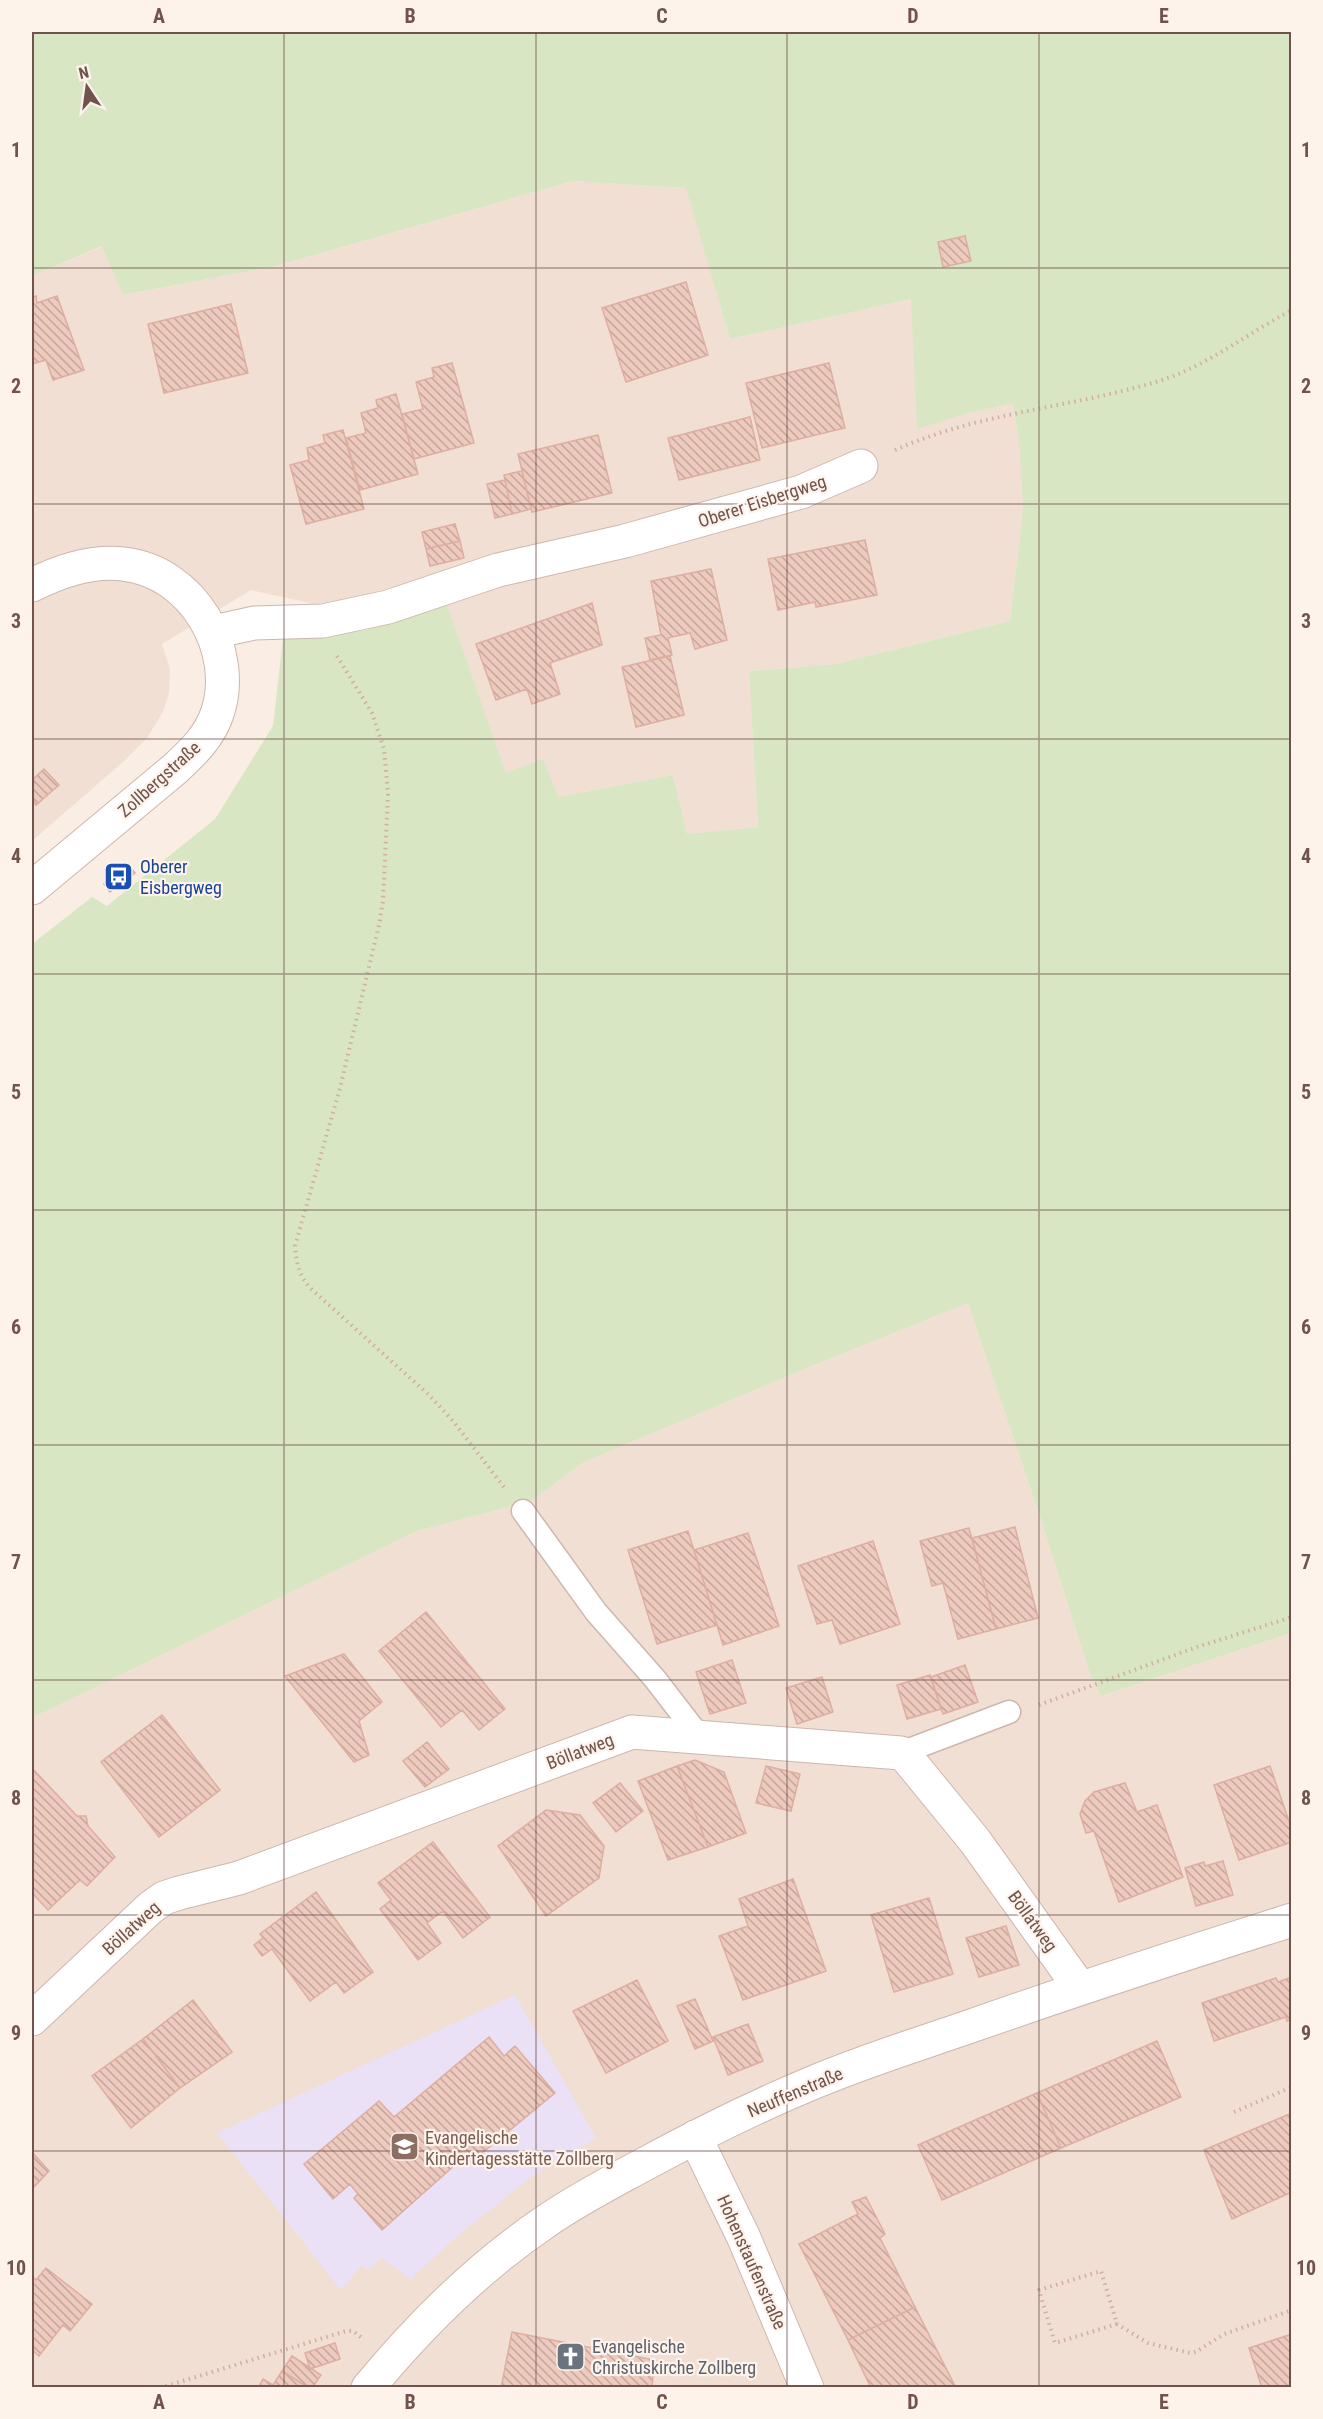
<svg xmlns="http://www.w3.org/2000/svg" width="1323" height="2419" viewBox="0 0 1323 2419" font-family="'Roboto Condensed',sans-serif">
  <defs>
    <pattern id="building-back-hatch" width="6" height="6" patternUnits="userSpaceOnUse" patternTransform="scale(1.5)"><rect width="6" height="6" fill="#edc9be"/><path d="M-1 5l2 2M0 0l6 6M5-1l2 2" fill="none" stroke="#c4a69d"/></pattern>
  </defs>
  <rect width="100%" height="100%" fill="#faeee4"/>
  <path fill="#f1dfd3" d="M573 181 687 188 730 339 911 299 967 413 1013 402 1019 443 1023 509 1010 621 836 664 749 671 758 827 687 834 673 775 558 797 506 773 436 576 340 601 314 604 251 590 162 644 170 669 169 693 163 712 147 738 123 762 32 841V276L103 246 124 295 272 267Z
    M968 1303 1040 1517 1090 1674 1101 1696 1291 1633V2387H32V1718L417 1531 532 1501 582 1463 824 1361Z"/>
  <path fill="#ebe1f6" d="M515 1995 596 2138 530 2178 456 2237 411 2279 381 2258 369 2270 361 2266 341 2290 217 2133Z"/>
  <path fill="#d8e6c4" d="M32 32H1291V1633L1101 1696 1090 1674 1040 1517 968 1303 824 1361 582 1463 532 1501 417 1531 32 1718V944L92 897 107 906 215 819 273 726 283 638 366 630 447 605 506 773 543 759 558 797 673 775 687 834 758 827 749 671 836 664 1010 621 1023 509 1019 443 1013 403 967 413 917 429 911 299 730 339 686 188 573 181 272 267 123 295 102 246 32 276Z"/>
  <path fill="url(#building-back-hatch)" stroke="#deaea0" stroke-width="1.5" d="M965 236 971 261 943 267 938 242Z
    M686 282 708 355 626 382 602 308Z
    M36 296 37 303 57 296 84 370 53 380 46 360 32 364V297Z
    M231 304 248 373 164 393 148 324Z
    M452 363 474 443 414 459 402 414 423 409 416 382 434 377 432 368Z
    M829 363 845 428 762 448 746 383Z
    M396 394 418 474 360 490 346 438 366 433 361 413 378 408 376 400Z
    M750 417 760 460 679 480 668 438Z
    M343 430 364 509 306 524 290 465 309 460 307 448 325 443 323 435Z
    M598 435 612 493 532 512 518 454Z
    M522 471 531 509 512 514 504 475Z
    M505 480 512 514 495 518 487 484Z
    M455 524 460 541 426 549 422 532Z
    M865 540 877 595 816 607 815 602 778 610 768 559Z
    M460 541 464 558 430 566 426 549Z
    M711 569 727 640 695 649 690 633 668 638 672 655 650 660 645 638 661 635 651 581Z
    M592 603 602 645 550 663 560 694 532 704 527 689 496 700 476 644Z
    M670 656 684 715 636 727 622 667Z
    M44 769 59 785 36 805 32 799V780Z
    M129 866 135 873 110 892 104 884Z
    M1015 1527 1038 1618 996 1629 972 1538Z
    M969 1528 996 1629 958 1639 943 1583 932 1586 920 1541Z
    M688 1531 717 1625 657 1644 628 1550Z
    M748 1533 779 1626 723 1645 694 1550Z
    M873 1541 900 1624 840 1644 832 1620 817 1624 798 1566Z
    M426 1612 505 1709 479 1730 462 1710 441 1727 379 1651Z
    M344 1654 382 1702 359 1721 369 1755 354 1762 285 1676Z
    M732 1660 746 1703 710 1714 696 1672Z
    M965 1665 978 1702 943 1714 931 1677Z
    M930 1675 941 1709 907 1719 897 1685Z
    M822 1677 833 1712 797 1724 786 1688Z
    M162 1715 220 1790 159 1837 101 1762Z
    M427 1742 449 1769 425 1787 403 1761Z
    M695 1760 724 1772 746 1833 708 1847 677 1766Z
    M677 1766 708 1847 668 1860 638 1781Z
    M766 1766 800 1774 791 1811 756 1803Z
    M1270 1766 1292 1830V1842L1239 1860 1214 1785Z
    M32 1768 77 1816H86L88 1826 115 1857 87 1886 80 1880 48 1910 32 1893Z
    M620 1783 643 1811 616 1832 593 1803Z
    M1125 1783 1137 1812 1157 1805 1183 1877 1119 1902 1094 1831 1086 1833 1080 1814 1085 1801 1094 1792Z
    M546 1810 580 1815 604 1846 599 1878 546 1916 498 1846Z
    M433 1842 490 1917 463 1938 443 1911 427 1923 441 1943 418 1960 380 1909 391 1900 378 1883Z
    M1223 1861 1233 1895 1196 1906 1185 1868 1204 1862 1205 1866Z
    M793 1879 826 1971 743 2000 719 1936 748 1926 739 1899Z
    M316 1892 373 1972 344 1993 336 1982 310 2001 272 1949 262 1956 254 1945 263 1938 260 1934Z
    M929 1898 953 1974 894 1992 871 1915Z
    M1006 1926 1019 1965 979 1977 966 1938Z
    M1292 1977V2019L1287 2021 1286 2017 1214 2041 1202 2003 1276 1978 1278 1982Z
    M637 1980 668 2041 606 2073 573 2011Z
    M695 1999 713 2041 695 2049 677 2006Z
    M193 2000 232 2052 180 2088 143 2039Z
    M748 2024 763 2061 728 2075 713 2037Z
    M489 2037 504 2056 515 2046 555 2093 470 2163 464 2157 382 2230 354 2198 358 2194 350 2184 333 2199 304 2164 379 2101 394 2117Z
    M143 2039 180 2088 131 2128 92 2076Z
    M1157 2041 1181 2097 1061 2148 1037 2093Z
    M1037 2093 1061 2148 942 2200 918 2145Z
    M1292 2113V2192L1232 2219 1204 2150Z
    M32 2152 49 2171 32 2189Z
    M866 2197 885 2234 880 2238 915 2307 848 2340 799 2244 858 2214 852 2202Z
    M46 2268 92 2304 70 2331 63 2325 39 2356 32 2350V2276L36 2280Z
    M915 2307 956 2388H871L848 2340Z
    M512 2332 654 2360 652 2388H501Z
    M1292 2334V2388H1262L1249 2348Z
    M335 2343 340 2359 310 2369 305 2353Z
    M292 2356 321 2375 312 2388H309L282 2371Z
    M282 2371 309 2388H258L263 2379 273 2385Z"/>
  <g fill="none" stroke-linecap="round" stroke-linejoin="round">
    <defs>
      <path id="lane" d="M523 1511 596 1612 655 1679 699 1736
        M901 1753 1009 1712"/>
      <path id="street" d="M213 632 254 623 323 621 388 607 498 570 625 541 801 492 861 466
        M32 2019 150 1908 164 1898 179 1893 239 1878 632 1732 901 1753 908 1759 975 1841 1080 1988
        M695 2137 744 2238 807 2388
        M368 2388C420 2325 477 2268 545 2222 575 2201 608 2184 641 2166 698 2135 756 2106 817 2081 867 2060 919 2044 971 2026 1077 1989 1184 1954 1292 1920"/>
      <path id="secondary" d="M32 585C60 571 91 560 123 564 192 571 239 650 217 714 209 737 193 752 176 768L32 888"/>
    </defs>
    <use href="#lane" stroke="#cdb7af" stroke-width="25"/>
    <use href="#street" stroke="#cdb7af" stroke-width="35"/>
    <use href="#secondary" stroke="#cfb6ac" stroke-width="35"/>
    <path stroke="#d2ada2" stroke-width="4" stroke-dasharray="1.5 4.5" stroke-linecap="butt" d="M895 450C980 412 1071 408 1159 381 1207 366 1248 333 1292 310
      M337 656 372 713 384 749 388 794 383 901 379 925 340 1088 295 1246C296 1262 299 1274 309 1287L429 1395 453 1421 504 1487
      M1039 1705 1194 1648 1292 1617
      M1234 2112 1292 2087
      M1117 2324 1055 2343 1039 2290 1101 2271 1117 2324 1148 2343 1190 2353 1196 2352 1224 2334 1292 2310
      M160 2388 346 2331H353L362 2338"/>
    <use href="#lane" stroke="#fff" stroke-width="22"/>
    <use href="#street" stroke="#fff" stroke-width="33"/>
    <use href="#secondary" stroke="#fff" stroke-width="33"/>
  </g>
  <path fill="none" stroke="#70534c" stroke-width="1.5" stroke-opacity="0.55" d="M284 32V2388M536 32V2388M787 32V2388M1039 32V2388M32 268H1292M32 504H1292M32 739H1292M32 974H1292M32 1210H1292M32 1445H1292M32 1680H1292M32 1915H1292M32 2151H1292"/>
  <defs>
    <symbol id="bus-square" viewBox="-11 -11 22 22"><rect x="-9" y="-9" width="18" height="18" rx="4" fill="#1a4fb4" stroke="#fdf3ea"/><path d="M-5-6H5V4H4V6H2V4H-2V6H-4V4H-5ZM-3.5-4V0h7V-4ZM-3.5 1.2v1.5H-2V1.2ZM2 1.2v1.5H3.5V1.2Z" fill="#fff"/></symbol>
    <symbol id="school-square" viewBox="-11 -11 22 22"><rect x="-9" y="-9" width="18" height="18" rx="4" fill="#8d6e63" stroke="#fdf3ea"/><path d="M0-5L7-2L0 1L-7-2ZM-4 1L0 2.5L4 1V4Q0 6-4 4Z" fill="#fff"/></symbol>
    <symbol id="church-square" viewBox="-11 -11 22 22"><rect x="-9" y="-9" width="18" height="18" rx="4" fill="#6b7280" stroke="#fdf3ea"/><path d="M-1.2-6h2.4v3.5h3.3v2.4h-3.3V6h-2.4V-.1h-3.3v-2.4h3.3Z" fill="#fff"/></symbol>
  </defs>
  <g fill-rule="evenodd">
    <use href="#bus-square" x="102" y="860" width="33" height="33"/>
    <use href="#school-square" x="388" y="2130" width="33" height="33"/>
    <use href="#church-square" x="554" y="2340" width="33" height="33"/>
  </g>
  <g text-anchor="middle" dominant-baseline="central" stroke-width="4.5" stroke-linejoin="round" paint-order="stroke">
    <g font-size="18" fill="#70534c" stroke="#fdf3ea">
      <text transform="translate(762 501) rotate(-18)">Oberer Eisbergweg</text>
      <text transform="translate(159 779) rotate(-42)">Zollbergstraße</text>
      <text transform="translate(580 1751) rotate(-21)">Böllatweg</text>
      <text transform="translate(1033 1921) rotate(54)">Böllatweg</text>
      <text transform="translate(131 1928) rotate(-42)">Böllatweg</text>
      <text transform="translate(795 2092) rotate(-23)">Neuffenstraße</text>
      <text transform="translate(752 2262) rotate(66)">Hohenstaufenstraße</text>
    </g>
    <g font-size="18" fill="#164399" stroke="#fdf3ea" text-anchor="start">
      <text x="140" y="866">Oberer<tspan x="140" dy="21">Eisbergweg</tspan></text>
    </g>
    <g font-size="18" fill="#785e54" stroke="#fdf3ea" text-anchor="start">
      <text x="425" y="2137">Evangelische<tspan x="425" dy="21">Kindertagesstätte Zollberg</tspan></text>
    </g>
    <g font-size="18" fill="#5b616d" stroke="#fdf3ea" text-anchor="start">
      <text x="592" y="2346">Evangelische<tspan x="592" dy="21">Christuskirche Zollberg</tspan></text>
    </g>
  </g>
  <rect width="1323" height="2419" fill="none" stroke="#fdf3ea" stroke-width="66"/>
  <g transform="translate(87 87) rotate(347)" stroke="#fdf3ea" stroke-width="4.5" paint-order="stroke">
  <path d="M0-4.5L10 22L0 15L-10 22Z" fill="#70534c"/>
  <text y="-9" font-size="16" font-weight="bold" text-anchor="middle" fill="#70534c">N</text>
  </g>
  <rect x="33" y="33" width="1257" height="2353" fill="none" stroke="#70534c" stroke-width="2"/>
  <g font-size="20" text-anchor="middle" font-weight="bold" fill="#70534c">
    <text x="159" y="23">A</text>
    <text x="410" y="23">B</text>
    <text x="662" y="23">C</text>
    <text x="913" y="23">D</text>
    <text x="1164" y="23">E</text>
    <text x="16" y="157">1</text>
    <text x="1306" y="157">1</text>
    <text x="16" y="393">2</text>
    <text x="1306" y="393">2</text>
    <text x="16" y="628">3</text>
    <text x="1306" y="628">3</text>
    <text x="16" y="863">4</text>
    <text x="1306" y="863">4</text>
    <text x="16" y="1099">5</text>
    <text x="1306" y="1099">5</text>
    <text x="16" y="1334">6</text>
    <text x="1306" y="1334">6</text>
    <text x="16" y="1569">7</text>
    <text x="1306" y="1569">7</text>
    <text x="16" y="1805">8</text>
    <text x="1306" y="1805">8</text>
    <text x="16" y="2040">9</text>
    <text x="1306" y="2040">9</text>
    <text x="16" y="2275">10</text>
    <text x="1306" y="2275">10</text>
    <text x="159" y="2409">A</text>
    <text x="410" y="2409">B</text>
    <text x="662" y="2409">C</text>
    <text x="913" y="2409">D</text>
    <text x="1164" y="2409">E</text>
  </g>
</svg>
